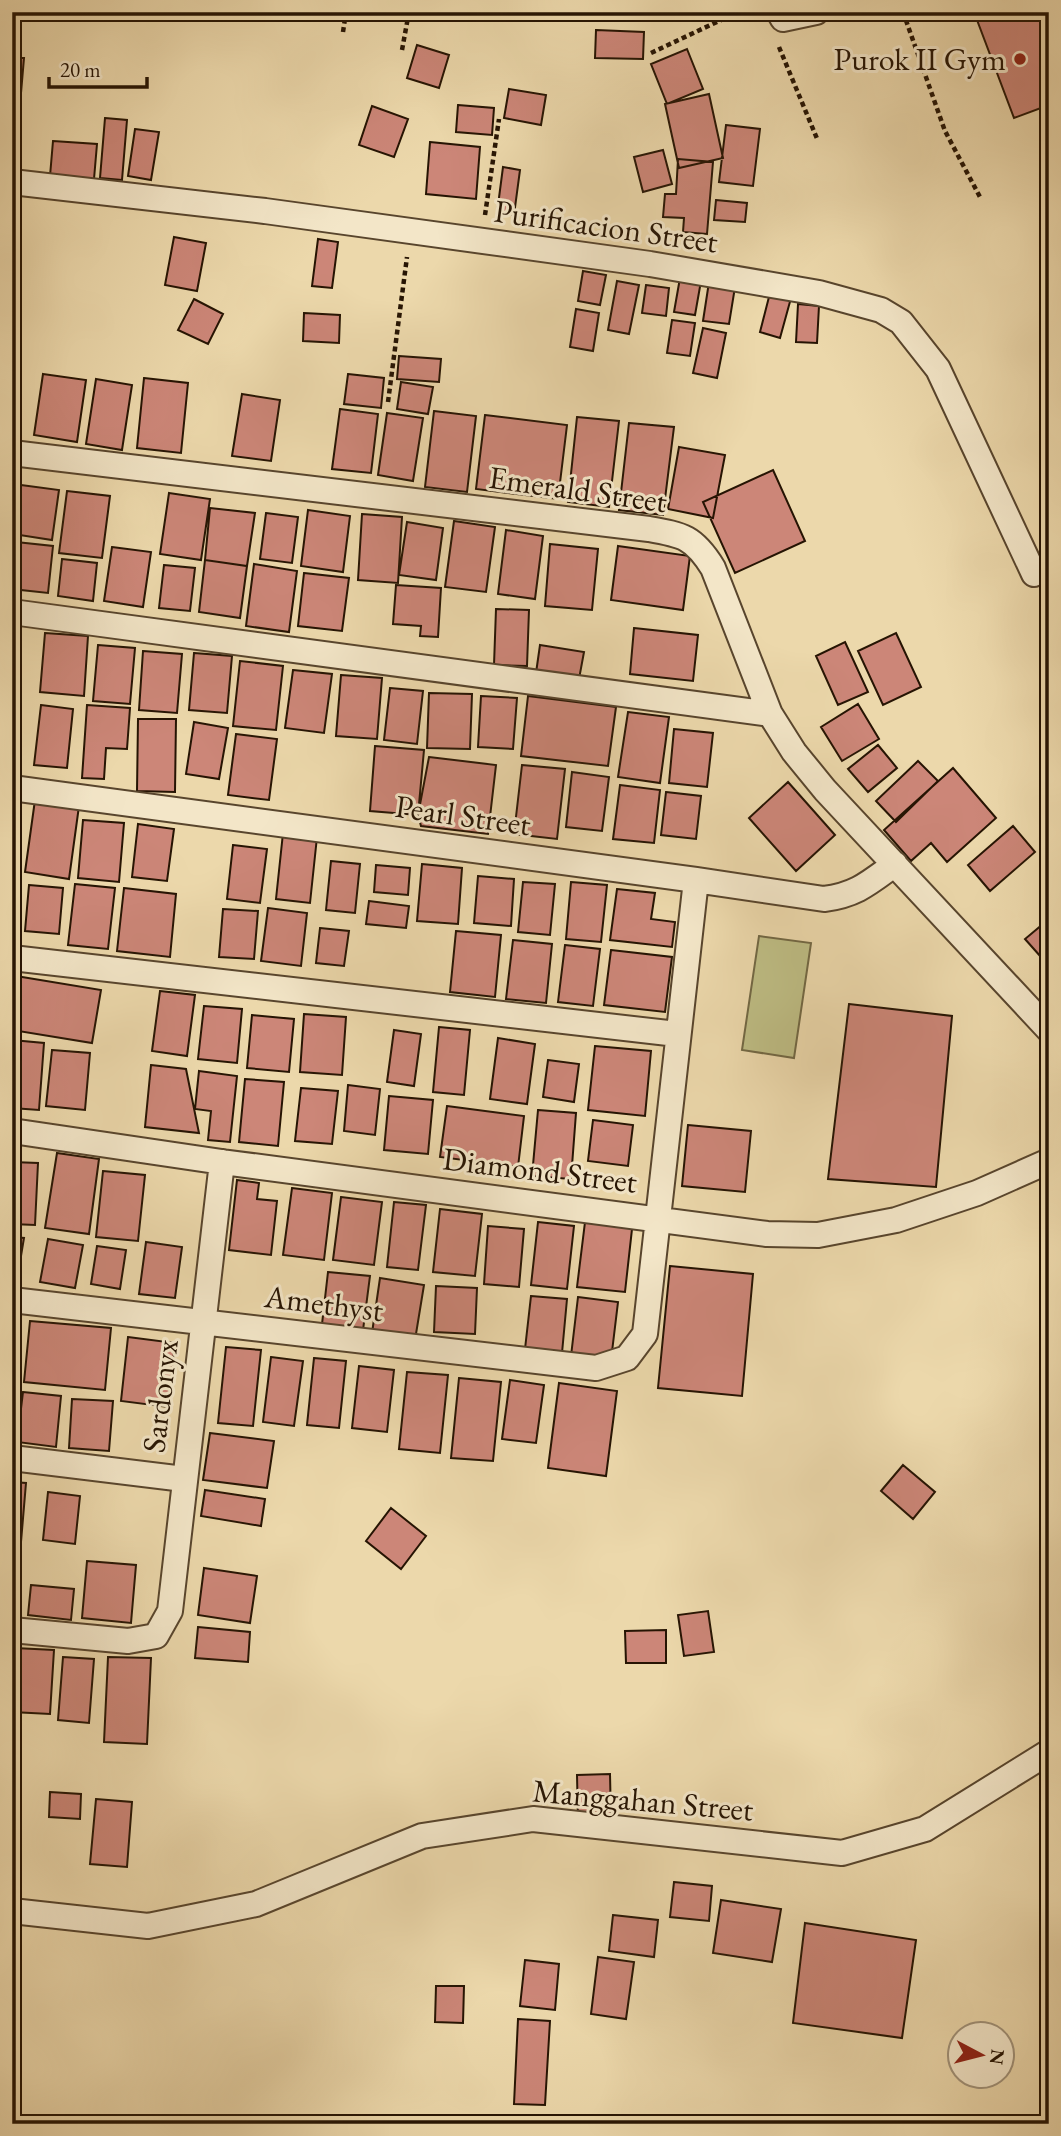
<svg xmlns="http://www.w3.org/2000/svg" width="1061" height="2136" viewBox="0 0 1061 2136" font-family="'EB Garamond',serif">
  <rect width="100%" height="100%" fill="#ecd8ab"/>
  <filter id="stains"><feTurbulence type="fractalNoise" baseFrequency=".00286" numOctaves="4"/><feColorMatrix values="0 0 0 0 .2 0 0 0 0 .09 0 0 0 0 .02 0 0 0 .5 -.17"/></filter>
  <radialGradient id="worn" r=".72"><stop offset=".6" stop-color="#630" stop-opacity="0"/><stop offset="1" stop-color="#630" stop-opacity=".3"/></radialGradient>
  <path fill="#bebd84" stroke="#726844" stroke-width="2" d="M759 936 811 943 794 1058 742 1050Z"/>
  <path fill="#cc8678" stroke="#261403" stroke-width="2" d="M974 12H1049V105L1014 118Z
    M596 30 644 32 643 59 595 58Z
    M417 45 449 55 439 88 407 78Z
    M687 49 703 89 667 104 651 64Z
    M12 58H24L21 93H12Z
    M509 89 546 95 541 125 504 118Z
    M709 94 723 158 679 168 665 104Z
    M458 105 494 108 492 135 456 132Z
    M372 106 408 119 394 157 359 145Z
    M105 118 127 120 122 180 100 178Z
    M726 125 760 129 753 186 719 182Z
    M135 129 159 132 151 180 128 176Z
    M53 141 97 144 94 179 50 176Z
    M430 142 480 147 476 199 426 194Z
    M663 150 672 184 643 192 634 157Z
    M678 159 713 162 707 234 683 232 684 218 663 217 665 194H676Z
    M503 167 520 170 514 215 497 213Z
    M716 200 747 203 745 222 714 220Z
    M174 237 206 243 197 291 165 285Z
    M318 239 338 242 332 288 312 286Z
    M583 271 606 275 600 305 578 301Z
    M680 278 701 281 695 315 674 312Z
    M617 281 639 285 629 334 608 330Z
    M709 282 735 287 729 324 703 321Z
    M646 285 669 288 666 316 642 313Z
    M770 293 791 298 780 338 760 332Z
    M194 299 223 314 208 344 178 330Z
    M798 304 819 306 817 343 796 342Z
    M576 309 599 313 593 351 570 347Z
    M304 313 340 315 339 343 303 341Z
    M672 320 695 323 690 356 667 353Z
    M703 328 726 333 717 378 693 373Z
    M399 356 441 359 439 382 397 379Z
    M43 374 86 380 77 442 34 435Z
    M348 374 384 378 381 408 344 404Z
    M144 378 188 383 181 453 137 448Z
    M96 379 132 385 122 450 86 444Z
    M401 382 433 387 428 414 397 409Z
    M242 394 280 400 271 461 232 456Z
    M340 409 378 414 371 473 332 469Z
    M434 411 476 416 467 492 425 487Z
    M387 413 423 418 413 481 378 475Z
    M485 415 567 425 558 499 476 489Z
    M577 417 619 421 609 507 568 502Z
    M629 423 674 427 663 515 619 510Z
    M679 447 725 455 713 518 668 509Z
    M773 470 805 541 735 573 703 502Z
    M21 485 59 490 52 540 13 534Z
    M67 491 110 496 102 558 59 553Z
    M169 493 210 499 201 560 160 554Z
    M210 508 255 513 247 566 205 560Z
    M308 510 350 516 343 572 301 566Z
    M266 513 298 517 292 563 260 559Z
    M362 514 402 517 398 583 358 580Z
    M454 521 495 527 486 592 445 587Z
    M407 522 443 528 436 580 399 575Z
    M506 530 543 536 535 599 498 594Z
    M16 542 53 546 48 593 12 589Z
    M550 544 598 549 592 610 545 606Z
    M618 546 690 556 683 610 611 600Z
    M112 547 151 552 143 607 104 601Z
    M62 559 97 563 93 601 58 596Z
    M205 560 247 566 240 618 199 612Z
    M254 564 297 571 289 632 246 626Z
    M164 565 195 568 190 611 159 608Z
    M304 573 349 578 342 631 298 626Z
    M396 585 441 588 438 637 420 636 421 626 393 624Z
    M496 609 529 610 527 666 494 665Z
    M634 628 698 635 693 681 630 674Z
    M45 633 88 636 84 696 40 692Z
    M896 633 921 687 883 705 858 651Z
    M845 642 868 692 838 705 816 656Z
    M98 645 135 648 130 704 93 701Z
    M540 645 584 652 579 679 536 673Z
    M143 651 182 654 177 713 139 710Z
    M194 653 232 656 227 713 189 710Z
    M240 661 283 666 276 730 233 726Z
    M293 670 332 674 324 733 285 728Z
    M341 675 382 678 377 739 336 736Z
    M390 688 423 691 417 744 384 740Z
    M429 693 472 694 470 749 427 748Z
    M481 696 517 698 513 749 478 747Z
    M528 696 616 707 608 766 521 756Z
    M12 701 20 703 12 760Z
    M858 704 879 739 842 761 821 727Z
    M41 705 73 709 67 768 34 765Z
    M87 705 130 708 127 749 106 748 104 779 82 778Z
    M628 712 669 717 660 783 618 777Z
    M138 719H176L175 792 137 791Z
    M194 722 228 728 219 779 186 774Z
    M674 729 713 733 707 787 669 783Z
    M236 734 277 739 269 800 228 795Z
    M878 745 897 768 868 792 848 769Z
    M375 746 424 750 418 815 370 811Z
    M429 757 496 765 488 834 421 826 418 815Z
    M918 761 938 781 896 822 876 801Z
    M522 765 565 769 557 839 514 834Z
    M953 768 996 818 947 862 931 843 911 861 884 830Z
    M572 772 609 777 602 831 566 827Z
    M788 782 835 835 796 871 749 818Z
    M620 785 660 790 654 843 613 839Z
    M666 792 701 796 696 839 661 835Z
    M35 800 79 806 69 879 25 872Z
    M83 820 124 823 119 882 78 878Z
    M138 824 174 829 167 881 132 877Z
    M1013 826 1035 852 990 891 968 865Z
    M283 833 317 837 310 903 276 899Z
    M233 845 267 849 260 903 227 899Z
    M331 861 360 864 355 913 326 910Z
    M422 864 462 868 458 924 417 921Z
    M376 865 410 868 408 895 374 892Z
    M478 876 514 879 511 926 474 923Z
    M523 882 555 884 550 935 518 932Z
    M571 882 607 885 601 942 566 939Z
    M75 884 115 888 108 949 68 945Z
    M29 885 63 888 59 934 25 931Z
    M124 888 176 894 170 957 117 951Z
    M617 889 655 893 651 919 675 922 672 947 610 940Z
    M369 901 409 906 406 928 366 924Z
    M268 908 307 913 301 966 261 961Z
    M223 909 258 911 254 959 219 957Z
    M1049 919V966L1025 939Z
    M320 928 349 931 344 966 316 963Z
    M456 931 501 935 495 997 450 992Z
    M513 940 552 944 546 1003 506 999Z
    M565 945 600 949 593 1006 558 1002Z
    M611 950 672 957 665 1012 604 1005Z
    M16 976 101 990 92 1043 12 1030V999Z
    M160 991 195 995 187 1056 152 1051Z
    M849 1004 952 1016 936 1187 828 1179Z
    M204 1006 242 1009 237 1063 198 1059Z
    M304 1014 346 1017 342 1075 300 1072Z
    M252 1015 294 1019 289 1072 247 1068Z
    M439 1027 470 1030 464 1095 433 1092Z
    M394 1030 421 1034 414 1086 387 1082Z
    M498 1038 535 1044 527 1104 490 1099Z
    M12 1040 44 1043 39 1110 12 1108Z
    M595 1046 651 1051 645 1116 588 1110Z
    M52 1050 90 1053 85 1110 46 1106Z
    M548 1060 579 1064 574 1102 543 1097Z
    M151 1065 186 1069 199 1133 145 1127Z
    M199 1071 237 1076 230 1142 208 1140 211 1111 195 1109Z
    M245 1079 284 1082 278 1146 239 1142Z
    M348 1085 380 1089 375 1135 344 1131Z
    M301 1088 338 1091 332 1144 295 1141Z
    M389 1096 433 1100 428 1154 384 1150Z
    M447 1106 524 1116 518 1167 440 1157Z
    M538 1110 576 1113 571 1179 532 1176Z
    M593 1120 633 1125 628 1166 588 1161Z
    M688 1125 751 1131 745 1192 682 1186Z
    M57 1153 99 1159 89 1234 45 1228Z
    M12 1162 38 1163 35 1225 12 1224Z
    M103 1171 145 1175 138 1241 96 1237Z
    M237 1180 259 1183 257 1199 277 1201 271 1255 229 1250Z
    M292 1188 332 1193 324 1260 283 1255Z
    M341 1197 382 1202 374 1265 333 1260Z
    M394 1202 426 1205 418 1270 387 1267Z
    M440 1209 482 1214 475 1276 433 1272Z
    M586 1214 633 1220 625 1292 577 1287Z
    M538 1222 574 1226 567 1289 531 1285Z
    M488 1226 524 1229 519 1287 484 1284Z
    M12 1237 24 1238 17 1280 12 1279Z
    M48 1239 83 1245 75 1288 40 1282Z
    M146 1242 182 1247 175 1298 139 1294Z
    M97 1246 126 1250 120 1289 91 1284Z
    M670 1266 753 1274 742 1396 658 1388Z
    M328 1272 370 1276 362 1338 321 1333Z
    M380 1278 424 1285 415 1340 372 1333Z
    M436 1286 477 1288 475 1334 434 1332Z
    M531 1296 567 1299 562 1353 525 1349Z
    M578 1297 618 1302 611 1360 571 1356Z
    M12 1316 21 1317 15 1377H12Z
    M30 1321 111 1328 105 1390 24 1382Z
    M128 1337 175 1343 168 1407 121 1401Z
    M226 1347 261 1350 253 1426 218 1423Z
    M271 1357 303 1361 294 1426 263 1422Z
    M314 1358 346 1361 339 1428 307 1425Z
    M359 1366 394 1370 387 1432 352 1428Z
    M407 1372 448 1375 440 1453 399 1449Z
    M459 1378 501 1382 493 1461 451 1458Z
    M510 1380 544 1385 536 1443 502 1439Z
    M559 1383 617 1391 606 1476 548 1468Z
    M23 1392 61 1396 56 1447 17 1442Z
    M72 1399 113 1401 109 1451 69 1448Z
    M210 1433 274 1441 267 1488 203 1480Z
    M903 1465 935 1492 913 1519 881 1491Z
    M12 1482 26 1483 21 1542 12 1541Z
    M205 1490 265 1499 261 1526 201 1516Z
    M48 1492 80 1496 75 1544 43 1540Z
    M391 1508 426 1536 401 1569 366 1541Z
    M12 1549 18 1550 14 1601H12Z
    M87 1561 136 1565 131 1623 82 1618Z
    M204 1568 257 1576 250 1623 198 1615Z
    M31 1585 74 1589 71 1620 28 1615Z
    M708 1611 714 1652 684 1656 678 1615Z
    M198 1627 250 1632 248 1662 195 1658Z
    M666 1630V1663H626L625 1631Z
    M15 1648 54 1650 50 1714 12 1712Z
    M63 1657 94 1659 89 1723 58 1720Z
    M108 1657 151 1658 147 1744 104 1742Z
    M610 1774 611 1820 578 1821 577 1775Z
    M50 1792 81 1794 80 1819 49 1817Z
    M96 1799 132 1802 127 1867 90 1864Z
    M674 1882 712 1886 709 1921 670 1917Z
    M721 1900 781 1909 772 1962 713 1953Z
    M613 1915 658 1920 654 1957 609 1951Z
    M805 1923 916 1940 902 2038 793 2023Z
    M598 1957 634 1962 626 2019 591 2014Z
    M525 1960 559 1964 555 2010 520 2006Z
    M436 1986H464L463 2023 435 2022Z
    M518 2019 550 2021 545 2105 514 2104Z"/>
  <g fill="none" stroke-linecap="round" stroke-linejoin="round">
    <defs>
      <path id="minor" d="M779 12 783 19 816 12
        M12 182 265 211 650 264 819 293 881 310 901 322 938 369 1034 574
        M12 453 649 529C683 535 694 537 713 568L770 714 794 752 825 790 1049 1030
        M12 612 770 714
        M12 788 696 880 824 899C856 895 869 883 895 864
        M12 958 677 1034
        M12 1131 222 1162 767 1234 818 1235 896 1220 977 1193 1049 1161
        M12 1300 596 1368 627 1358 645 1334 696 880
        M12 1458 184 1479
        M12 1630 128 1641 156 1636 170 1611 222 1162
        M12 1911 148 1926 256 1904 422 1836 533 1819 842 1853 925 1829 1049 1752"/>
    </defs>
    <use href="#minor" stroke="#58452d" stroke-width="28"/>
    <path stroke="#261403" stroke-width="4.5" stroke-dasharray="5 3.5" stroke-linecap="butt" d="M903 12 945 131 980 197
      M343 32 346 12
      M779 47 818 141
      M402 50 409 12
      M651 53 738 12
      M485 215 499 119
      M388 402 407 257
      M1044 598 1049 608"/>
    <use href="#minor" stroke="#f3e6c8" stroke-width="24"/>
  </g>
  <circle fill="#8f2418" stroke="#f3e6c8" stroke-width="2.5" cx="1020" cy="59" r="7"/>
  <g text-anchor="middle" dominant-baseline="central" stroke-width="6" stroke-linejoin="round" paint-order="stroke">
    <g font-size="32" fill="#261403" stroke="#f3e6c8" text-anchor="end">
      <text x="1006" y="59">Purok II Gym</text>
    </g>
    <g font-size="32" fill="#261403" stroke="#f3e6c8">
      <text transform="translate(606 226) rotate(8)">Purificacion Street</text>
      <text transform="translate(578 489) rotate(8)">Emerald Street</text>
      <text transform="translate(463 815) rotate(8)">Pearl Street</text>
      <text transform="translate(540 1170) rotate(7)">Diamond Street</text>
      <text transform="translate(324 1303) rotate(7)">Amethyst</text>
      <text transform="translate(160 1396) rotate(-83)">Sardonyx</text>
      <text transform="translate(643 1800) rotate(5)">Manggahan Street</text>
    </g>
  </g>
  <rect width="1061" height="2136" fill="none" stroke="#ecd8ab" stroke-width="42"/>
  <rect x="14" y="14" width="1033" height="2108" fill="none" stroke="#261403" stroke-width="3.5"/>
  <rect x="21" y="21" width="1019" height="2094" fill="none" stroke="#261403" stroke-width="2"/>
  <g transform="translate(981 2055) rotate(97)"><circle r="33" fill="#f3e6c8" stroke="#a19279" stroke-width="2"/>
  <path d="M0-5L12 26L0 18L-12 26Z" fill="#8f2418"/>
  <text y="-10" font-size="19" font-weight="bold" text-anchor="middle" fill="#261403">N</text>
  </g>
  <path d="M49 77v10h98v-10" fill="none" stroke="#261403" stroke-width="3.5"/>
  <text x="60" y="77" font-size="21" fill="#261403" stroke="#f3e6c8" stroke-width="5" paint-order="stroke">20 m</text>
  <rect width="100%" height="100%" filter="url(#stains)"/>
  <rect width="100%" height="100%" fill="url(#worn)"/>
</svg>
